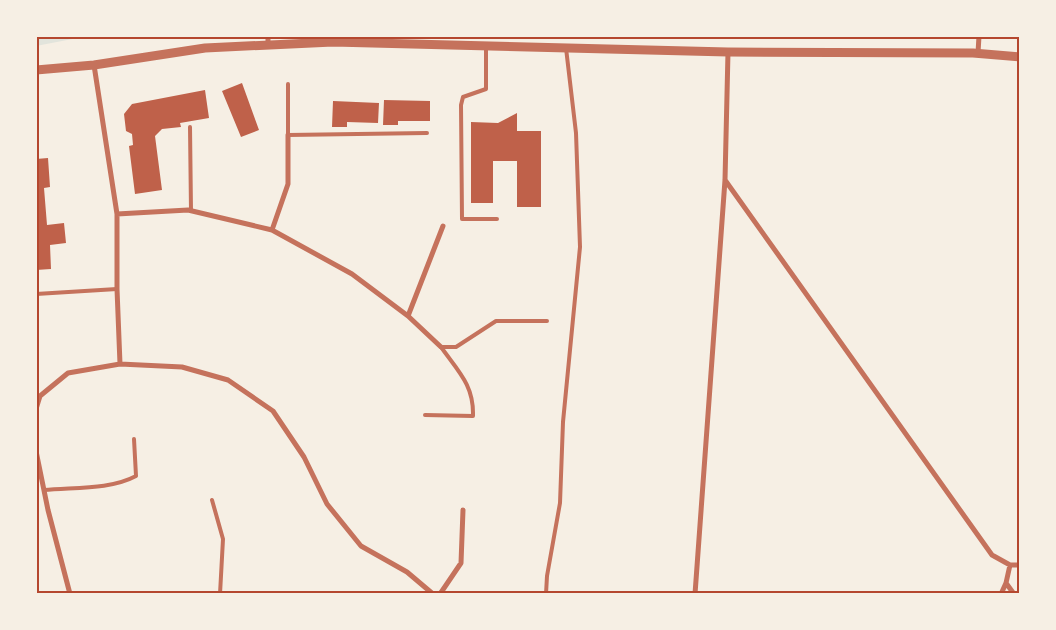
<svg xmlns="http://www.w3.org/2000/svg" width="1056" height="630" viewBox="0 0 1056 630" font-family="Raleway,sans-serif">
  <rect width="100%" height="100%" fill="#f6efe4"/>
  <path fill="#e2e4dc" d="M36 36H88L36 46Z"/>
  <path fill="#bf614a" d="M242 83 259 130 241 137 222 91Z
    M205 90 209 118 180 123 181 127 162 129 155 136 162 190 135 194 129 146 133 145 132 134 126 131 124 114 132 104Z
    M384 100 430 101V121H398V125H383Z
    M333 101 379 103 378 123 347 122V127H332Z
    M517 113V131H541V207H517V161H493V203H471V122L498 123Z
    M48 158 50 187 44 188 47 225 64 223 66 243 50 245 51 269 36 270V159Z"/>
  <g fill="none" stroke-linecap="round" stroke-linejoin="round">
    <path stroke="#c5725c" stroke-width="4" d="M486 47V89L463 97 461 105 462 219H497
      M288 84V135L427 133
      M190 127 191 211
      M36 294 117 289
      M441 347H456L496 321H547
      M425 415 473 416C474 385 458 371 441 347
      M44 490C73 487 110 490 136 476L134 439
      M212 500 223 539 220 594
      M546 594 547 576 560 503 563 422 580 247 576 133 566 48"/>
    <path stroke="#c5725c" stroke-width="5" d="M268 45V36
      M978 53 979 36
      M94 65 117 214V289L120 364
      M725 180 992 555 1010 565H1020
      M117 214 188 210 272 230 352 274 408 316 441 347
      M272 230 288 184V135
      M408 316 443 226
      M36 409 40 396 68 373 120 364 182 367 228 380 273 411 304 457 327 504 361 546 407 572 433 594
      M36 451 48 510 70 594
      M1006 583 1014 594
      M440 594 461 563 463 510
      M695 594 725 180 728 52
      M1001 594 1006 583 1010 565"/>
    <path stroke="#c5725c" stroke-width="9" d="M36 70 94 65 205 48 333 42 728 52 973 53 1020 57"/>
  </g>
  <rect width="1056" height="630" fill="none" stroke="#f6efe4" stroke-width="75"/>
  <rect x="38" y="38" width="980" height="554" fill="none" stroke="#b5482f" stroke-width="2"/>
</svg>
